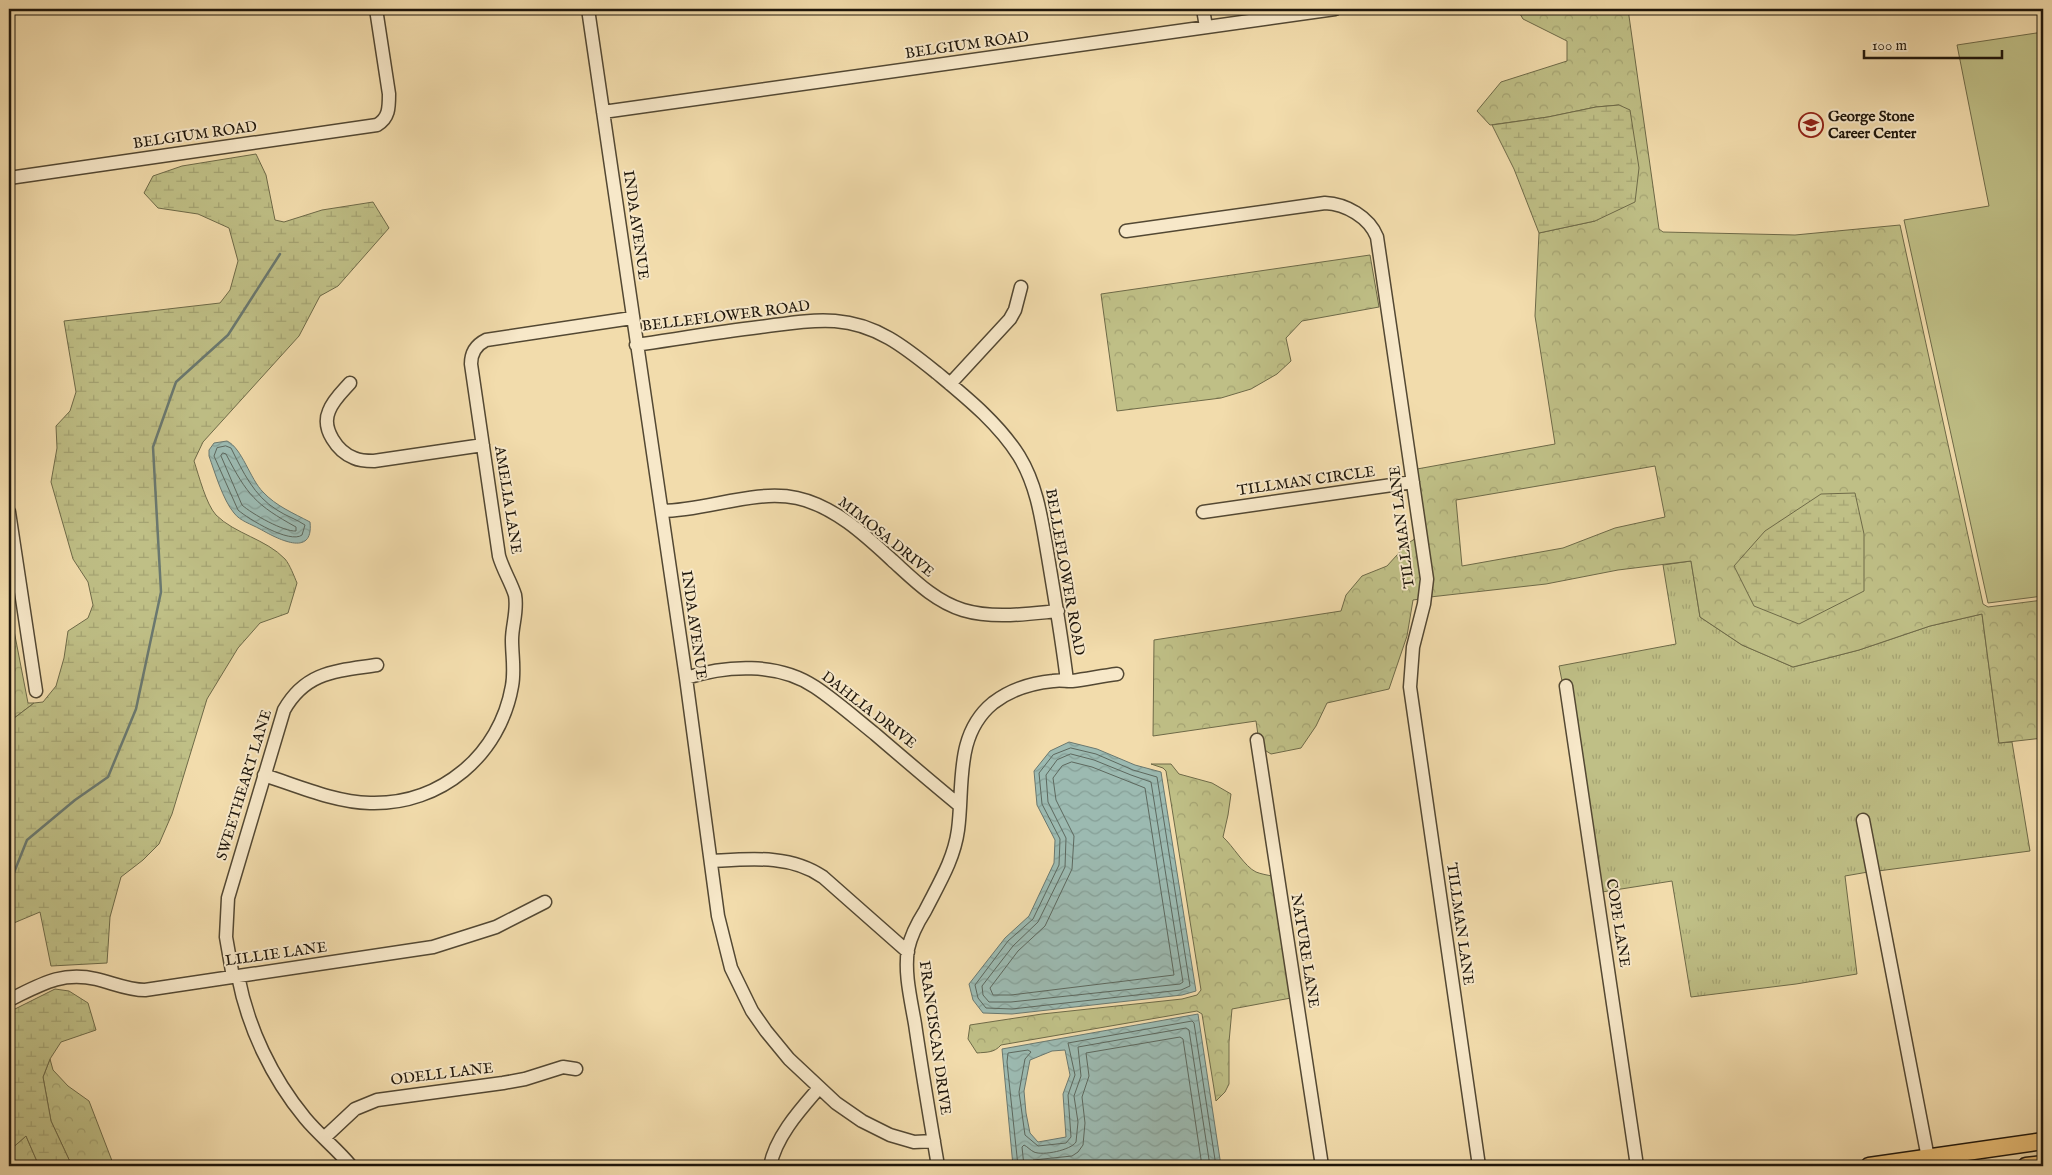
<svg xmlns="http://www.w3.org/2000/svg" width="2052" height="1175" viewBox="0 0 2052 1175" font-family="'IM FELL English',serif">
  <defs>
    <pattern id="grass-tufts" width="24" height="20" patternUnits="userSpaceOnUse" patternTransform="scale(1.25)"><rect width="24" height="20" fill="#bfbf86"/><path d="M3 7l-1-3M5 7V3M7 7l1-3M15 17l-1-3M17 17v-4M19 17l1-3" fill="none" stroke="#a4a372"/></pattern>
    <pattern id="forest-crowns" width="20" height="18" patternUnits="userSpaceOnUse" patternTransform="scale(1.25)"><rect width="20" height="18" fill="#bfbf86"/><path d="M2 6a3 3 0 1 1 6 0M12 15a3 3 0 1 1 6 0" fill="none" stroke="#a4a372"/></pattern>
    <pattern id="wetland-marsh" width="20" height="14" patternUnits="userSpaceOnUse" patternTransform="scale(1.25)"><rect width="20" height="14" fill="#bfbf86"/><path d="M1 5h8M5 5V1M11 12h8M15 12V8" fill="none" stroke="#a4a372"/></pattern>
    <pattern id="water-waves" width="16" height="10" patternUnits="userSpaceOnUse" patternTransform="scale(1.25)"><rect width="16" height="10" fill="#9cbab1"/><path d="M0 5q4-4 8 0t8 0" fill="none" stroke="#869f97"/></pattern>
  </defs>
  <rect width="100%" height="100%" fill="#f2dcac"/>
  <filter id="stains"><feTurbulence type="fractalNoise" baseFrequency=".004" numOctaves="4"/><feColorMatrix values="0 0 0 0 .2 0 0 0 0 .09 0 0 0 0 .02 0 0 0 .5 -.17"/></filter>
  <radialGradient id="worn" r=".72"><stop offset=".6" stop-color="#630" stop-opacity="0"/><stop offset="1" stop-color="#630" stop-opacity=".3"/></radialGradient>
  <path fill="url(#grass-tufts)" stroke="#6e6a48" d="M1691 561 1700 617 1742 645 1793 667 1859 650 1930 626 1982 614 1999 743 2012 742 2030 851 1878 871 1867 815 1857 817 1868 872 1845 876 1857 974 1796 984 1691 997 1672 881 1602 892 1570 680 1562 681 1559 666 1676 644 1663 565Z"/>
  <path fill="url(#forest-crowns)" stroke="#6e6a48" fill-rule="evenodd" d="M1517 9H1628L1659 229 1663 232 1795 235 1900 225 1983 604 1988 607 2043 600V738L1999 743 1982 614 1930 626 1859 650 1793 667 1742 645 1700 617 1691 561 1618 570 1546 584 1430 597 1417 469 1555 444 1535 316 1539 233 1595 221 1619 105 1596 107 1548 117 1490 125 1477 111 1501 82 1567 61V41L1523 19ZM1655 466 1665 517 1615 528 1563 548 1462 566 1456 500Z
    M1370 255 1379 307 1302 321 1286 338 1291 361 1277 374 1251 389 1221 398 1117 411 1101 294Z
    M1416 538 1421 579 1420 599 1413 600 1407 636 1389 689 1327 703 1316 726 1301 748 1271 754 1263 749 1261 735H1258L1256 721 1153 736 1154 640 1341 611 1346 595 1362 576 1387 566 1407 544Z
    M9 615H11L28 703H34L9 722Z
    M1151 764H1171L1179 774 1212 783 1231 794 1228 815 1223 837C1233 846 1245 867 1256 872 1261 874 1267 875 1272 876L1291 998 1232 1009 1229 1042V1084L1225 1092 1216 1101 1202 1014 1197 1011 1001 1045C994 1053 987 1052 977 1053L968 1039 970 1025 1042 1014 1182 999 1197 995 1201 990 1166 771 1163 768Z
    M50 1059 53 1070 68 1086 89 1101 114 1166H72L51 1121 43 1077Z
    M26 1136 39 1166H9V1151Z"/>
  <path fill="url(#wetland-marsh)" stroke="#6e6a48" d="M1619 105 1630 110 1639 168 1635 202 1595 221 1539 233 1514 169 1492 125 1548 117 1596 107Z
    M256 154 266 175 275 220 284 222 322 210 373 202 389 228 338 286 320 296 299 336 203 442 194 461C199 476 206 504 216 515 235 534 266 539 285 559 290 565 294 576 297 583L288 613 260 623 238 648 207 699 172 814 159 844 143 860 121 877 110 917 107 963 51 966 40 912 9 925V722L34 703 43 702 56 686 64 658 68 631 88 618 93 605 88 582 73 559 51 482 57 448 56 426 70 411 76 392 64 321 220 303 230 290 238 261 229 228 198 214 158 208 144 193 153 176 182 166Z
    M1855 493 1864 534V591L1799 624 1754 606 1734 566 1765 531 1821 494Z
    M55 989 69 991 88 1003 96 1030 61 1042 50 1059 43 1077 51 1121 72 1166H39L26 1136 9 1151V1012Z"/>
  <path fill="#bfbf86" stroke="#6e6a48" d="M2043 32V596L1988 603 1904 220 1989 206 1957 45Z"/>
  <path fill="url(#water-waves)" stroke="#6a786f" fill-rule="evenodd" d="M227 441C242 448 250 479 263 492 276 506 293 513 310 522 314 559 276 538 260 529 251 524 240 521 234 513 223 500 215 473 209 456V450L214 443Z
    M1069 742 1097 749 1135 765 1161 772 1196 991 1182 995 1012 1014 983 1013 973 1000 969 984 1005 938 1029 916 1054 863 1055 840 1037 805 1034 771 1050 751Z
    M1198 1014 1221 1166H1013L1002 1049ZM1065 1050 1070 1075 1063 1094 1066 1137 1038 1142 1030 1133 1026 1113 1024 1091 1030 1060 1052 1051Z"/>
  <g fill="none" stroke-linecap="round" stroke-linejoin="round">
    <path stroke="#5d685e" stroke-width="1" d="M226 446 231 448C243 472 254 496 277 510 286 516 296 519 305 525L302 535C290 544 248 519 238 510L214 456 217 448Z
      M223 453 226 454C247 495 256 505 296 527V531C284 532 252 514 242 505L221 456Z
      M1071 748 1096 754 1133 770 1157 777 1190 986 1181 990 1012 1009 986 1008 978 998 975 985 1008 941 1033 919 1059 865 1060 839 1042 804 1039 773 1053 755Z
      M1071 754 1094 760 1131 775 1151 782 1183 982 1180 984 1011 1002H989L983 995 982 986 1013 946 1038 922 1065 867 1066 838 1048 802 1046 775 1057 760Z
      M1072 762 1092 767 1145 788 1174 975 1011 995H993L990 988 1018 951 1045 926 1072 869 1074 836 1056 800 1053 778 1062 766Z
      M1018 1166 1007 1062 1008 1053 1028 1050 1031 1052 1025 1059 1019 1092 1025 1135 1038 1146 1066 1143 1071 1137 1068 1095 1075 1075 1068 1043 1192 1021 1194 1023 1216 1166
      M1024 1166 1022 1147 1024 1145C1028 1147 1030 1150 1034 1152 1043 1156 1071 1150 1076 1142L1078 1122 1074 1096 1081 1076 1078 1047 1186 1028 1189 1030 1210 1166
      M1031 1166 1033 1160 1072 1156 1078 1152 1083 1145 1085 1123 1082 1097 1089 1076 1086 1053 1180 1037 1183 1039 1202 1166"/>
    <path stroke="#6a786f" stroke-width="2.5" d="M9 885 27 840 75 800 108 777 136 709 161 592 153 447 176 382 228 335 280 254"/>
    <defs>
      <path id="minor" d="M588 9 686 678 718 916 731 968 752 1011 766 1031 789 1059 836 1103 862 1121 890 1135 914 1142 934 1141
        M1203 9 1206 27
        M603 112 1335 9
        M9 178 377 125C389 118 389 108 389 94L376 9
        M1126 231 1325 203C1346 204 1369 217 1377 237L1427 579 1424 604 1413 647 1410 687 1479 1166
        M636 345C677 339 718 332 760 327 784 324 810 319 835 321 877 324 906 348 937 373 967 398 998 423 1019 456 1038 487 1042 523 1048 557 1055 599 1062 639 1067 681
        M350 383C343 391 333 400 329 411 321 429 338 452 354 458 360 461 367 461 374 461L483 445
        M950 384 1010 319 1015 310 1021 287
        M662 511C706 511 754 489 797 498 834 506 865 535 892 560 913 579 934 601 963 610 993 619 1026 614 1058 611
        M9 512 36 691
        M1203 512 1413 482
        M686 678C726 665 778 662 815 687 836 701 855 718 875 734 903 758 931 782 959 805
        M1566 686 1637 1166
        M1257 740 1322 1166
        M264 775C298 786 334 802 370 803 441 805 500 755 512 686 515 670 512 656 512 640 512 625 518 611 515 595 511 582 503 570 499 556L471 364C471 353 476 345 486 340L632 318
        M1863 820 1928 1158
        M711 861C749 859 790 854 823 877L908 952
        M238 976C248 1028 272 1078 305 1118 319 1135 337 1149 351 1166
        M233 977 226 937 228 898 284 710C306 671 337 671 377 665
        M9 1000C40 985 61 971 96 979 113 983 128 990 145 990L433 947 496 927 545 902
        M324 1138 355 1109 377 1100 503 1083 525 1079 563 1067 576 1069
        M770 1166C776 1136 800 1110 819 1088
        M938 1166C930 1119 922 1072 915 1024 911 1000 904 973 908 949 911 935 918 922 925 911 938 885 954 860 958 830 964 786 954 735 993 703 1010 690 1032 683 1053 681 1059 680 1065 681 1072 681 1087 679 1102 676 1117 674"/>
      <path id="major" d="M1869 1166 2043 1141
        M2026 1166 2043 1164"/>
    </defs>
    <use href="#minor" stroke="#534833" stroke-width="15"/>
    <use href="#major" stroke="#1e160b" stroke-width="19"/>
    <use href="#minor" stroke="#f7e8c9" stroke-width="12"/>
    <use href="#major" stroke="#e9be76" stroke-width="16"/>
  </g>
  <defs>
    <symbol id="school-ring" viewBox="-11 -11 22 22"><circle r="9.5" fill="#f7e8c9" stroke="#8f2418" stroke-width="1.5"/><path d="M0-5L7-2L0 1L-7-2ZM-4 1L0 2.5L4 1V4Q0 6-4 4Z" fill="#8f2418"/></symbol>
  </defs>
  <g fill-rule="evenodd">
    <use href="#school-ring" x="1797" y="111" width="28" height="28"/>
  </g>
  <g text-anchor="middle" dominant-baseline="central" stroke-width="4" stroke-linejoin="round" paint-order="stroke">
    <g font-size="15" fill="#1e160b" stroke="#f7e8c9">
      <text transform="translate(967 45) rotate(-8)">BELGIUM ROAD</text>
      <text transform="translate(195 135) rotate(-8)">BELGIUM ROAD</text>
      <text transform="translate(636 225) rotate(82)">INDA AVENUE</text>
      <text transform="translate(726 316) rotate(-7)">BELLEFLOWER ROAD</text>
      <text transform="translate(1306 481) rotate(-8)">TILLMAN CIRCLE</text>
      <text transform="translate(508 500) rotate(81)">AMELIA LANE</text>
      <text transform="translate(1402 527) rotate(-97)">TILLMAN LANE</text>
      <text transform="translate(886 537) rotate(39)">MIMOSA DRIVE</text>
      <text transform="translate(1065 572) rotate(80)">BELLEFLOWER ROAD</text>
      <text transform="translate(694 625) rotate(82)">INDA AVENUE</text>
      <text transform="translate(869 710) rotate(38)">DAHLIA DRIVE</text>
      <text transform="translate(244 785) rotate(-73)">SWEETHEART LANE</text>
      <text transform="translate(1618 923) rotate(81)">COPE LANE</text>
      <text transform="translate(1460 924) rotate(82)">TILLMAN LANE</text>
      <text transform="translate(1305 951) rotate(81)">NATURE LANE</text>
      <text transform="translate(276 954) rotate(-8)">LILLIE LANE</text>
      <text transform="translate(935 1038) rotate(82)">FRANCISCAN DRIVE</text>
      <text transform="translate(442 1074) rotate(-7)">ODELL LANE</text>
    </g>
    <g font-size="15" font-weight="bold" fill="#1e160b" stroke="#f7e8c9" text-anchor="start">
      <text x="1828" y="116">George Stone<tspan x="1828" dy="17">Career Center</tspan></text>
    </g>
  </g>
  <rect width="2052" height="1175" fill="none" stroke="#f2dcac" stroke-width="30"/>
  <rect x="10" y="10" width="2032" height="1155" fill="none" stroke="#1e160b" stroke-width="2.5"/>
  <rect x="15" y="15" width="2022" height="1145" fill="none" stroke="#1e160b"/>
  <path d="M1864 50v8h138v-8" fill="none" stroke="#1e160b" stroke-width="2.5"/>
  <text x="1872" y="50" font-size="15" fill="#1e160b" stroke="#f7e8c9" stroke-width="4" paint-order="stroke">100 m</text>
  <rect width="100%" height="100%" filter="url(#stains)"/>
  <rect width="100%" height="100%" fill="url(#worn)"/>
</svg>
